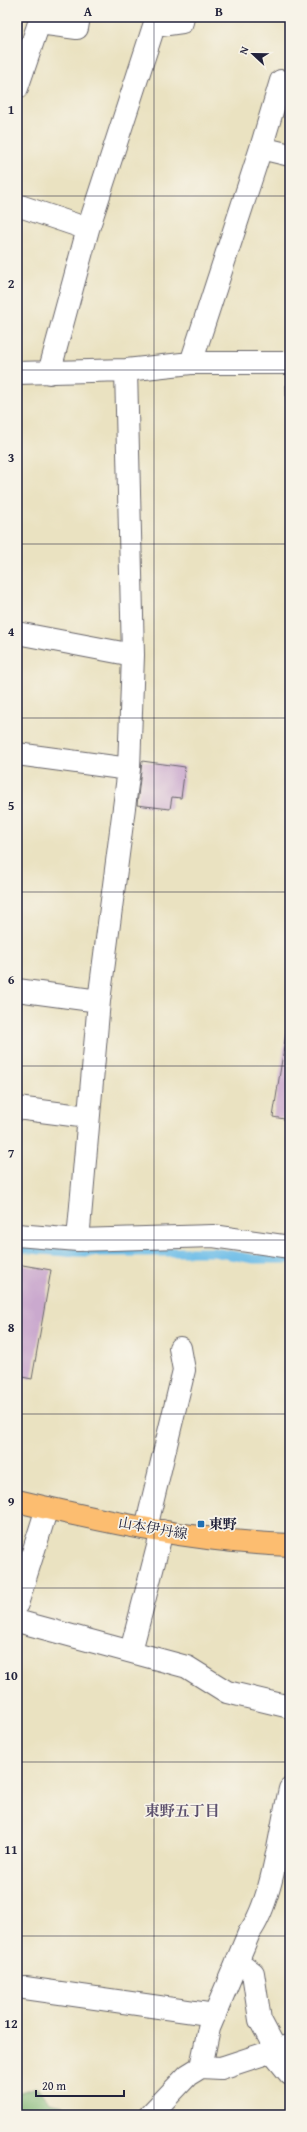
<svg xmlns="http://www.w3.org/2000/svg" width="307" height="2132" viewBox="0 0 307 2132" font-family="'Gentium Book Plus','Noto Serif JP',serif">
  <rect width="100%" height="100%" fill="#f7f3e8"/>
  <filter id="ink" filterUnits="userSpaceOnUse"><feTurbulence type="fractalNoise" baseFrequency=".025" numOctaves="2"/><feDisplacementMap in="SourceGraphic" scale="8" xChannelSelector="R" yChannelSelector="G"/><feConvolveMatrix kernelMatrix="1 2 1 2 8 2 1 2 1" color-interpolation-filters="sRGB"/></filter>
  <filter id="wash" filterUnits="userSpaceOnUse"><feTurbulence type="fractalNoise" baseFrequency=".012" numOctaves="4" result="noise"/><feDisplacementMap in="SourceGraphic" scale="16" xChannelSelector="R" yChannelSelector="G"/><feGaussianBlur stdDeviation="0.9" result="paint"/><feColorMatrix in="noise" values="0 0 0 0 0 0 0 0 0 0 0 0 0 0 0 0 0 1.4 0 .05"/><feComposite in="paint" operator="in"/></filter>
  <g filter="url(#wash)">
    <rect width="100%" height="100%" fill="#eae2c1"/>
    <path fill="#81b874" stroke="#526d58" d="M36 2087 50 2103 63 2106 61 2115H17V2093Z"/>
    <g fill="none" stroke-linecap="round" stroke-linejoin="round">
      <path stroke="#6dbde8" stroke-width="9" d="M17 1248 66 1252H213L254 1259H290"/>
    </g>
    <g id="blocks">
      <path fill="#caa9ce" d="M286 385H290V437H287Z
        M142 761 185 767 181 798 172 797 170 809 137 805Z
        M289 1015H290V1120L273 1117Z
        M17 1264 51 1270 32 1379 17 1376Z"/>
    </g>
  </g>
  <g filter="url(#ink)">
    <use href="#blocks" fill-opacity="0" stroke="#68656a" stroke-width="1"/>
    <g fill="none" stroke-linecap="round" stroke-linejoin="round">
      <defs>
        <path id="minor" d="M17 88 39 23 77 28 79 17
          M261 148 281 81
          M17 205 88 229 49 373
          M88 229 154 26 182 22 183 17
          M191 363 261 148 290 155
          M17 373 126 370 191 363H290
          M17 633 133 655
          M17 754 129 769 133 655 126 370
          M17 990 99 1001
          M17 1108 88 1117
          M17 1235 78 1240 99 1001 129 769
          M78 1240 213 1236 290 1247
          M146 1528 184 1370 180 1348
          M17 1604 47 1508
          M17 1621 187 1667 227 1692 290 1707
          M131 1651 162 1531
          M237 1961 253 1973 260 2020 276 2050V2057L290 2074
          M25 1988 215 2015
          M201 2067 221 2068 288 2046
          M150 2115 188 2075 201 2067 209 2028 249 1933C273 1901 280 1830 290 1789"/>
        <path id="major" d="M17 1501C106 1522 198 1542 290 1545"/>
      </defs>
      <use href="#minor" stroke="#68656a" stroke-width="24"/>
      <use href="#major" stroke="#68656a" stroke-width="24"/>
      <use href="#minor" stroke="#fff" stroke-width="22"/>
      <use href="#major" stroke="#fcbd6f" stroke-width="22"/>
    </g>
  </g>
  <path fill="none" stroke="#22223b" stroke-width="1" stroke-opacity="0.55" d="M154 17V2115M17 196H290M17 370H290M17 544H290M17 718H290M17 892H290M17 1066H290M17 1240H290M17 1414H290M17 1588H290M17 1762H290M17 1936H290"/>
  <rect fill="#1f6fb2" stroke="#f7f3e8" stroke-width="1.5" x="197" y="1520" width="8" height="8" rx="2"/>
  <g text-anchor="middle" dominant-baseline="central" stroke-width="3.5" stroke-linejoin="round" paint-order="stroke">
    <g font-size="14" font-weight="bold" fill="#22223b" stroke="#f7f3e8" text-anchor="start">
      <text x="209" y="1524">東野</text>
    </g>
    <g font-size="14" fill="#22223b" stroke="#f7f3e8">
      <text transform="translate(153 1528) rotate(10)">山本伊丹線</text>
    </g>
    <g font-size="15" font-weight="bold" fill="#5d516e" stroke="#f7f3e8">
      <text x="182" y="1810">東野五丁目</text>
    </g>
  </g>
  <rect width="307" height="2132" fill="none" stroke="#f7f3e8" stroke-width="44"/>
  <g transform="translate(253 54) rotate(292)" stroke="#f7f3e8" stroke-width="3" paint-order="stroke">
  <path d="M0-3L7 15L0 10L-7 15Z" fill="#22223b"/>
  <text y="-6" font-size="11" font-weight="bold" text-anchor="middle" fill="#22223b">N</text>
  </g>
  <path d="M36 2090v6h88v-6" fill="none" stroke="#22223b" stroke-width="2"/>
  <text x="42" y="2090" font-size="12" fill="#22223b" stroke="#f7f3e8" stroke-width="3" paint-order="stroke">20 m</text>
  <rect x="22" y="22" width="263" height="2088" fill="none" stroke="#22223b" stroke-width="1.5"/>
  <g font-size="13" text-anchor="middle" font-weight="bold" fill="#22223b">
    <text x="88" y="16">A</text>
    <text x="219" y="16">B</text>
    <text x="11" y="114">1</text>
    <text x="11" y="288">2</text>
    <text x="11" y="462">3</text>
    <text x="11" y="636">4</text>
    <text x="11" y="810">5</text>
    <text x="11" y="984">6</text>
    <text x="11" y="1158">7</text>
    <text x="11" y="1332">8</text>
    <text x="11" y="1506">9</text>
    <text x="11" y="1680">10</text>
    <text x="11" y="1854">11</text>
    <text x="11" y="2028">12</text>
  </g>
</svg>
